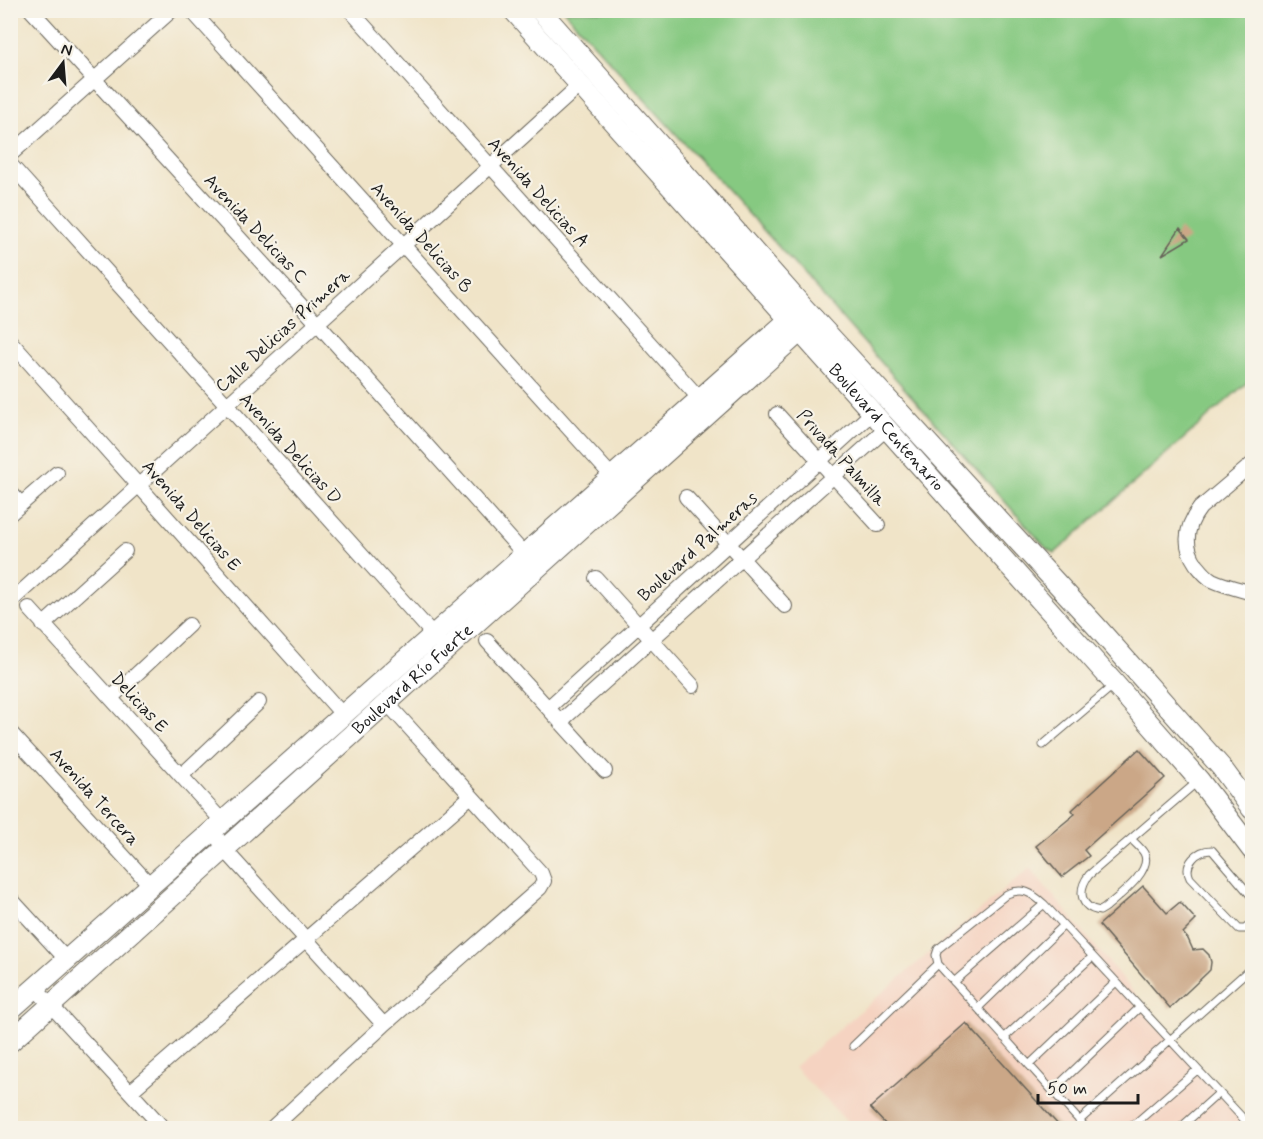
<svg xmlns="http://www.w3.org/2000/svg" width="1263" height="1139" viewBox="0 0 1263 1139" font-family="Mynerve,sans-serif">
  <rect width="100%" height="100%" fill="#f7f3e8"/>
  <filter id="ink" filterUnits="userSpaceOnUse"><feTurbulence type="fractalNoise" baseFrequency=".0167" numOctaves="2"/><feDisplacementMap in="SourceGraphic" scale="12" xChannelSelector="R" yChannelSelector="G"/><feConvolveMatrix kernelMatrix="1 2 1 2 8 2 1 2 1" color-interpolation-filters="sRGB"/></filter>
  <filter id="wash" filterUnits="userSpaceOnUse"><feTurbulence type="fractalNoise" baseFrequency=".008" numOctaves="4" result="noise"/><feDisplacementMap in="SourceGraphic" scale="24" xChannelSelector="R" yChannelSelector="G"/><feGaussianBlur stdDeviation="1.35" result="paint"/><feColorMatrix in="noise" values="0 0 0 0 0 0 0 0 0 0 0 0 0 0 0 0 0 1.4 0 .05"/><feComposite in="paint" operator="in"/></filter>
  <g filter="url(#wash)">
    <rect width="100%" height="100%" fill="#f0e4c8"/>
    <path fill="#f5d3c1" d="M1030 868 1247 1128H853L794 1067Z"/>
    <path fill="#86c981" stroke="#51724e" stroke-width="1.5" d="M564 11H1252V378L1055 553 1047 549 777 245Z"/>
    <g id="blocks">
      <path fill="#cba787" d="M1180 228 1189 239 1162 255Z
        M1139 749 1165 778 1084 850 1089 856 1062 877 1036 846 1075 814 1072 810Z
        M1143 886 1167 913 1180 902 1196 920 1183 933 1188 939 1193 950 1203 949 1209 955 1211 962 1210 970 1207 973 1170 1008 1099 925Z
        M966 1023 1061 1128H889L870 1108Z"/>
    </g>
  </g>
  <g filter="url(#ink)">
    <use href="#blocks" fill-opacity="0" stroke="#666258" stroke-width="1.5"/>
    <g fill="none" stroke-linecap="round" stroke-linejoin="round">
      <defs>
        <path id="lane" d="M1043 745 1115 684
          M1131 839C1135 843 1141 848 1144 853 1154 871 1117 897 1105 908L1100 911C1079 908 1078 889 1089 875L1197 782
          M1252 897 1212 850C1197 850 1183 864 1190 878L1239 929H1245L1252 923
          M938 964 936 955 938 949 1007 894C1023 887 1032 893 1044 904L1252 1128
          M954 982 1044 904
          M978 1008 1063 926
          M1004 1038 1092 957
          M853 1046 938 964 1086 1128
          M1029 1065 1116 982
          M1052 1091 1139 1008
          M1079 1121 1252 967
          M1130 1128 1197 1070
          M1180 1128 1219 1093"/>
        <path id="street" d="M31 10 318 324 524 554
          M191 10 618 483
          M350 10 700 399
          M10 155 172 10
          M10 164 439 641
          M10 341 343 715
          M777 414 878 525
          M1252 464 1200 508C1186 526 1183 545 1196 564 1201 570 1205 576 1212 580 1225 586 1239 589 1252 593
          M10 492 21 504
          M686 497 785 606
          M10 514 57 473
          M596 578 693 686
          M10 602 580 85
          M29 608 223 822
          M43 625 125 551
          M487 641 605 771
          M111 698 189 625
          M548 708 873 412
          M560 722 887 428
          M10 732 151 886
          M182 775 259 702
          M213 830 224 849 384 1025
          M10 898 67 960
          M35 988 163 1128
          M130 1092 471 796
          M272 1128 384 1025 540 888 544 881 541 873 387 703"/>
        <g id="secondary">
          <path id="s1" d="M513 10 1115 684 1199 780 1252 850"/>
          <path d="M540 10 803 307 1096 626 1221 767 1252 809"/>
          <path d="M10 1010 799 311"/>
          <path id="s2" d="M10 1042 814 319"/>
        </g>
      </defs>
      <use href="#lane" stroke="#666258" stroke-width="9"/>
      <use href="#street" stroke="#666258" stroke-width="16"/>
      <use href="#secondary" stroke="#666258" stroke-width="22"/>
      <use href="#lane" stroke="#fff" stroke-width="7"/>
      <use href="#street" stroke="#fff" stroke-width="14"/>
      <use href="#secondary" stroke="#fff" stroke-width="20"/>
    </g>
  </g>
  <g text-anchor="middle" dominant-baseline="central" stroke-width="4.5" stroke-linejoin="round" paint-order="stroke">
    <g font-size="18" fill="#1c1c1c" stroke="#f7f3e8">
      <text transform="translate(538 193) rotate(48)">Avenida Delicias A</text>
      <text transform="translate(255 229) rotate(47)">Avenida Delicias C</text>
      <text transform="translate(421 238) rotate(48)">Avenida Delicias B</text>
      <text transform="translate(283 331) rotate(-42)">Calle Delicias Primera</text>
      <text stroke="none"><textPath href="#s1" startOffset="560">Boulevard Centenario</textPath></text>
      <text transform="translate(290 449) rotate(48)">Avenida Delicias D</text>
      <text transform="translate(841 458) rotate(48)">Privada Palmilla</text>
      <text transform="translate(191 516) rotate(49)">Avenida Delicias E</text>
      <text transform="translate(698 547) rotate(-42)">Boulevard Palmeras</text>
      <text stroke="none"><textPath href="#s2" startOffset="542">Boulevard Río Fuerte</textPath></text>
      <text transform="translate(139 703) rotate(47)">Delicias E</text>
      <text transform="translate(94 797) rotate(48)">Avenida Tercera</text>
    </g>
  </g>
  <rect width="1263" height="1139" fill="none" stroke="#f7f3e8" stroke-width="36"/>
  <g transform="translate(63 63) rotate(16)" stroke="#f7f3e8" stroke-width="4.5" paint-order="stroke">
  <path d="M0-4.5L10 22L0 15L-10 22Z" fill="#1c1c1c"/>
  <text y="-9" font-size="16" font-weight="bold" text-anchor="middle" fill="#1c1c1c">N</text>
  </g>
  <path d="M1038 1094v9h100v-9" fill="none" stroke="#1c1c1c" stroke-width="3"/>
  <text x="1047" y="1094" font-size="18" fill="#1c1c1c" stroke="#f7f3e8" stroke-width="4.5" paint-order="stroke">50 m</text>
</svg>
